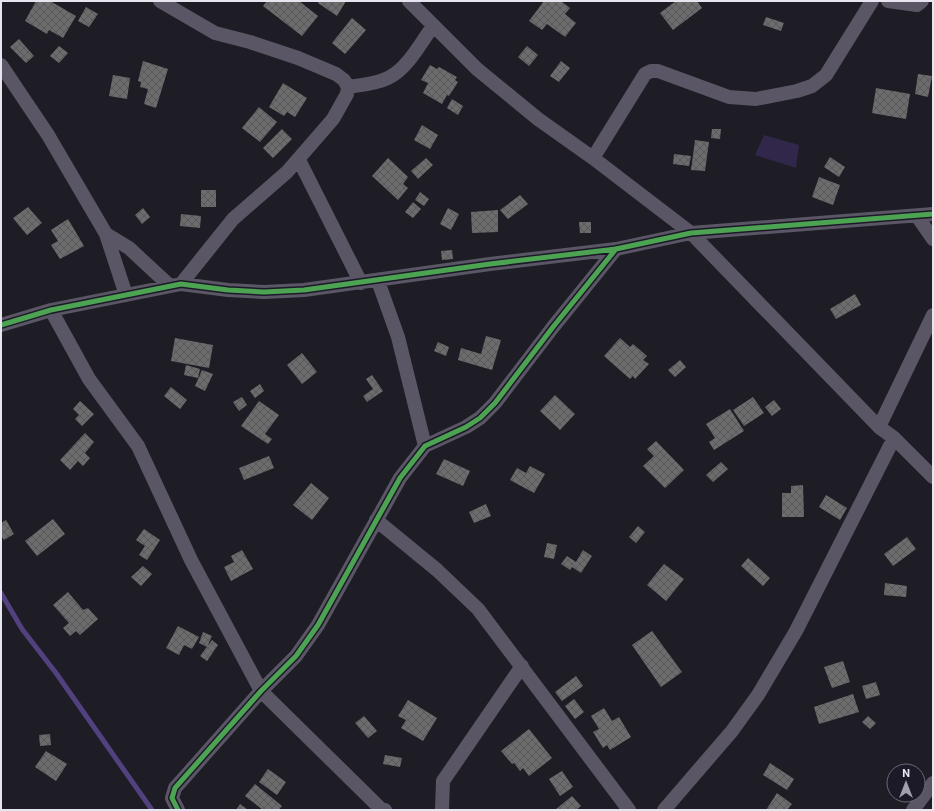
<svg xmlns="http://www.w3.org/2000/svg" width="934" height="811" viewBox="0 0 934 811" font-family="Roboto,sans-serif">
  <defs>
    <pattern id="building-cross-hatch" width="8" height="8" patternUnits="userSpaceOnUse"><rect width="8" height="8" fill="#6d6c6c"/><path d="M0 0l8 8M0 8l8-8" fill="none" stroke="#59585a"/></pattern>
  </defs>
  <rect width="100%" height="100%" fill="#1e1c24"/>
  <path fill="#31274b" d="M764 135 799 145 796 168 755 155Z"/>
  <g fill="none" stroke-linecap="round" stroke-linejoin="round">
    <path stroke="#52417e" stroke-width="5" d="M1 593 22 629 56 673 152 810"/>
  </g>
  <path fill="url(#building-cross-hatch)" d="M36 1H50L76 16 63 38 49 30 47 34 25 21Z
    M267 1H299L318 16 302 36 263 6Z
    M319 1H346L337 16 318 3Z
    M544 1H561L570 8 565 14 576 23 565 37 547 24 542 30 529 21Z
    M676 1H697L702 8 673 30 660 13Z
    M86 7 98 14 89 27 78 21Z
    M766 17 784 23 781 31 763 25Z
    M352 18 366 30 345 54 332 43Z
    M19 39 34 56 26 63 10 47Z
    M59 46 68 53 59 63 50 56Z
    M527 46 538 55 529 66 518 57Z
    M143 61 168 69 156 108 144 104 148 89 140 87 141 82 138 81Z
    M561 61 570 68 559 82 550 76Z
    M430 65 437 69 439 67 457 77 455 80 458 82 449 96 447 95 442 104 423 93 428 83 421 80Z
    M918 74 932 76 928 97 915 94Z
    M113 75 130 78 127 99 109 96Z
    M283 83 307 98 295 117 287 112 284 116 269 107Z
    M876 88 910 94 906 119 872 113Z
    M452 99 463 106 458 115 447 108Z
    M259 107 277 122 260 142 242 128Z
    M422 125 438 135 430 149 414 140Z
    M282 129 292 139 273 158 263 148Z
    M712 129H721L720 139 711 138Z
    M695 140 709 142 705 171 691 170Z
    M674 154 691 156 689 166 673 164Z
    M830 157 845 167 839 177 824 167Z
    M388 158 408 177 403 184 408 188 398 200 372 176Z
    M426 158 433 165 418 179 411 171Z
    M819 177 840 185 833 205 812 197Z
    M201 190H216V207H201Z
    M420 192 429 199 424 206 415 200Z
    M520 195 528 204 508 219 500 210Z
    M413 202 421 209 413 218 405 212Z
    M28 207 42 223 27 235 13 218Z
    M143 208 150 217 142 224 135 215Z
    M448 208 459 214 451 230 440 224Z
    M498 210V232L472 233 471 212Z
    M181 214 201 216 200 228 180 226Z
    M68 219 84 246 60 259 51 245 58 241 51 230Z
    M579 222H591V233H580Z
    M452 250 453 259 442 260 441 251Z
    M855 294 861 305 836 319 830 309Z
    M486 336 501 340 492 370 458 360 461 348 481 354Z
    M175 338 213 345 209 368 171 361Z
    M620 338 630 347 633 344 647 356 643 360 649 364 635 379 633 376 630 379 604 356Z
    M438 342 449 347 446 356 434 351Z
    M302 353 317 372 302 384 287 365Z
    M680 360 686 367 675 377 668 370Z
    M186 365 200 369 198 378 184 375Z
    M202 370 213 374 205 391 195 386Z
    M372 375 383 391 367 402 363 396 373 389 366 379Z
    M260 384 264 391 255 398 250 391Z
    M171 387 187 400 180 409 164 396Z
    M555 395 575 414 560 430 540 411Z
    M242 397 247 405 239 411 233 402Z
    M753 397 764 413 744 426 733 410Z
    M774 400 781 409 772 416 765 407Z
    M80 401 94 414 82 426 75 419 79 415 73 409Z
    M259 401 279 415 265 434 272 439 268 444 241 426Z
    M730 409 744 431 714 450 709 442 715 438 706 424Z
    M85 433 94 442 85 453 90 458 83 466 78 461 70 470 60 460Z
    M656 441 684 470 665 488 643 466 654 456 647 449Z
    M269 456 274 468 244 480 239 468Z
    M444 459 470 471 463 486 436 474Z
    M721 462 728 469 713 482 706 475Z
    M530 466 545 474 534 493 510 480 517 468 526 473Z
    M311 483 329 498 312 520 293 505Z
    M803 485 804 517H782V493H791V486Z
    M826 495 847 508 840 520 819 507Z
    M486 504 491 516 474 523 469 512Z
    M53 519 65 534 37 556 25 541Z
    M6 520 14 534 4 540 1 536V523Z
    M638 526 645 532 636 543 629 537Z
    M144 529 160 540 147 560 139 555 145 546 136 540Z
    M907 537 916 549 893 566 884 554Z
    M547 543 557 545 554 559 544 557Z
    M242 550 253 569 231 581 224 567 234 562 231 556Z
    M583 550 592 556 581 573 572 567 570 570 561 564 567 556 576 562Z
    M748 558 770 578 763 586 741 566Z
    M664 564 684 579 666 601 647 585Z
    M143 566 152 574 141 586 131 577Z
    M885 583 907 586 906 597 884 595Z
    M68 592 83 610 88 608 98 619 80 635 76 631 70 636 63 628 69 623 53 605Z
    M178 626 199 637 192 649 184 645 179 655 166 648Z
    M652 631 682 672 661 687 632 645Z
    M203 632 212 636 207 647 199 643Z
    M212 640 218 645 207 661 200 656Z
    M843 661 850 682 832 688 824 667Z
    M576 676 583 686 562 701 555 692Z
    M876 682 880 695 866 699 862 686Z
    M853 694 859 712 819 724 814 707Z
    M574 699 584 712 575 719 565 706Z
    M408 700 437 718 423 741 401 728 406 720 398 716Z
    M604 708 612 721 619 717 631 737 610 750 607 745 603 748 593 732 599 729 591 716Z
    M364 716 377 731 368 738 355 723Z
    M868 716 876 723 870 729 862 722Z
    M529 729 552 758 529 776 523 768 520 771 514 763 512 764 501 751Z
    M50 734 51 745 40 746 39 735Z
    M46 751 67 764 56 781 35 767Z
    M385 755 402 758 400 767 383 764Z
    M770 763 794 779 787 790 763 775Z
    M268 769 286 782 277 795 259 782Z
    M562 771 573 787 560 796 549 779Z
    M255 784 282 806 279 810H263L245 796Z
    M777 793 792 804 787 810H766Z
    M572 796 581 806 576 810H555Z
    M240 804 248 810H236Z"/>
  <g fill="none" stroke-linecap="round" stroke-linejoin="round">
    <path stroke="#5a5665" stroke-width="14" d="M160 1 215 33 250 42 298 58 336 74 344 80 348 87 347 94 333 119 287 172 233 219 181 284
      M409 1 477 69 538 119 593 158 691 233 879 427 894 438 933 477
      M888 1 917 5 922 1
      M1 65 48 135 106 234 126 295
      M348 87C361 85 376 84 388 78 408 68 420 44 433 26
      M593 158 645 74 651 71H658L729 97 756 99 797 91 812 86 826 75 872 1
      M299 160 361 283
      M917 216 933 239
      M106 234 129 248 170 286
      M378 281 398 337 425 446
      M51 310 89 379 138 446 191 560 261 691 380 808 385 810
      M1 325 51 310 181 284 228 290 264 292 304 290 490 264 616 249 691 233 933 214
      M879 427 933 315
      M376 520 437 570 478 609 629 810
      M442 809 443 781 522 666
      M178 810 172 798 175 788 261 691 296 656 318 625 400 478 425 446 466 427 480 418 495 403 553 327 616 249
      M664 810 732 731 758 695 796 631 894 438
      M913 810 933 783"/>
    <defs>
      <path id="cycleway" d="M1 325 51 310 181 284 228 290 264 292 304 290 490 264 616 249 691 233 933 214
        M178 810 172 798 175 788 261 691 296 656 318 625 400 478 425 446 466 427 480 418 495 403 553 327 616 249"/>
    </defs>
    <use href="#cycleway" stroke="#1c1928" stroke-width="8"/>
    <use href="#cycleway" stroke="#4ca352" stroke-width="5"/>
  </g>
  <rect width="934" height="811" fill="none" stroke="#e7e5f0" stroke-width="4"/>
  <g transform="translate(906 783)"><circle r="19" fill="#1c1928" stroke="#6d6b78"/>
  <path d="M0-3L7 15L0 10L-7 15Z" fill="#a19fa9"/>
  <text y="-6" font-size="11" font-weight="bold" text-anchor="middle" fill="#e7e5f0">N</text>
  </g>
</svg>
